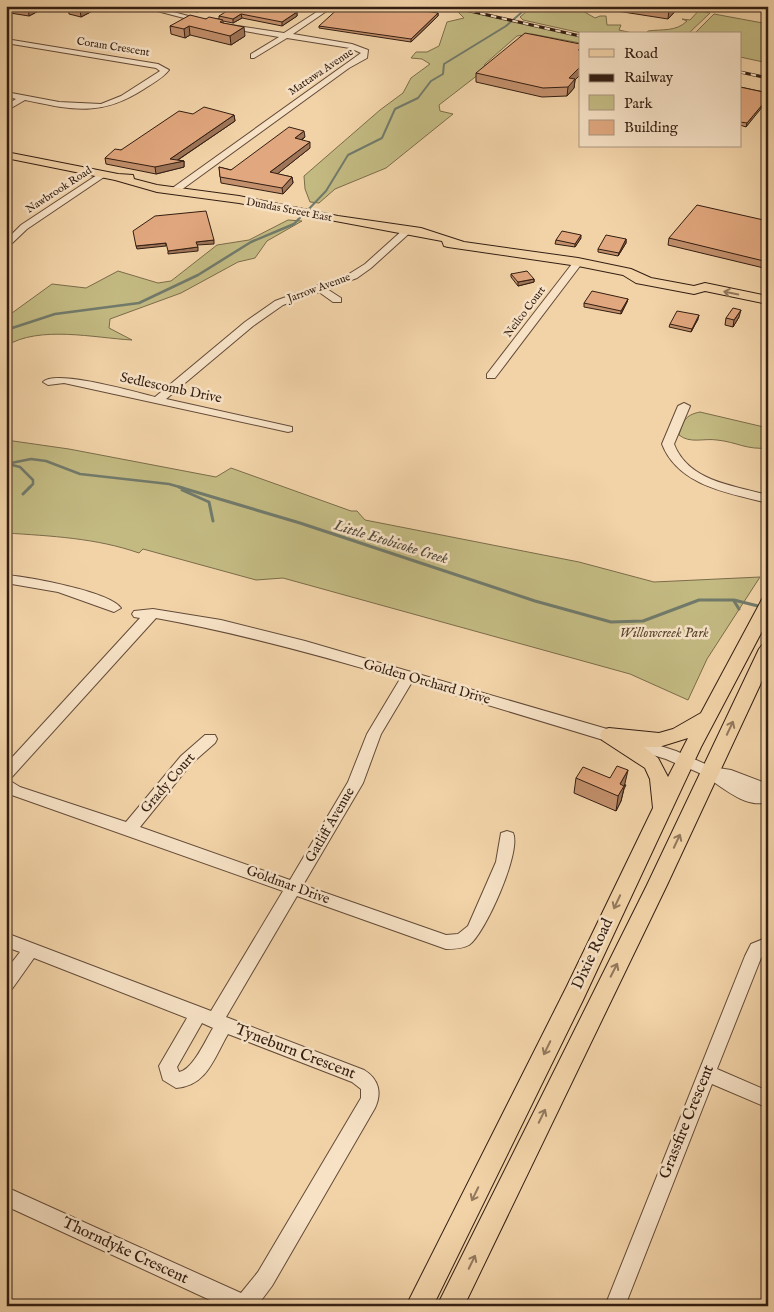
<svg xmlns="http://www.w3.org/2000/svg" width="774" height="1312" viewBox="0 0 774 1312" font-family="'IM FELL English',serif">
  <rect width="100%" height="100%" fill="#f2d3a8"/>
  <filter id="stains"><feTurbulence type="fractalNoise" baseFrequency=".004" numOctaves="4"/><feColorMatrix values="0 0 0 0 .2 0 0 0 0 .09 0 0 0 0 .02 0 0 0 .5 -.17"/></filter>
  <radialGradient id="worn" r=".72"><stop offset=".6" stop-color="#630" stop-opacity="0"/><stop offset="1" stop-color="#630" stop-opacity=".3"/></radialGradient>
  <path fill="#c3ba82" stroke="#7b6c4a" d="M533 6H574L595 18 600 16H606L607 25H621L619 30 637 34H586L523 20 520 17Z
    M703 6H706L701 11 710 13 688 34H646L648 31C662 29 676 32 687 21L682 19 690 20Z
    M457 9 580 36V43L532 34 517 36 485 64 483 71 439 105 440 111 453 114 386 168 335 189 319 203 310 202 305 189 304 176 380 110 403 93 411 78 430 64 422 59 411 58 416 52H427L439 46 447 22 464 18 456 10Z
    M714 14 768 24V63L740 57V34H694Z
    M288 220 302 221 267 241 255 258 238 262 181 293 110 319 109 328 132 340C95 338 39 325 6 346V311L12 313 52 284 86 288 118 271 158 283 171 281 217 245 249 240Z
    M700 412 768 428V448C746 450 737 442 717 440 704 438 690 444 679 435 683 421 685 415 700 412Z
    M6 440 69 449 216 477 231 468 351 511H357L365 520 579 562 654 582 760 577 707 659 688 700 630 674 283 578 256 580 143 549 139 553C96 538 51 536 6 533Z"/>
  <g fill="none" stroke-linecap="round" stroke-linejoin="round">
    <path stroke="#717a6b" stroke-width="2" d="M305 213 326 191 348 155 382 138 395 109 418 98 431 81 443 74 444 64 506 26 529 6"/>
    <path stroke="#717a6b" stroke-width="2.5" d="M6 330 55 314 139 303 198 275 251 242 294 224 306 211
      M6 464 31 459 46 461 80 474 169 484 183 488
      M8 464 20 467 33 480V484L29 488"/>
    <path stroke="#717a6b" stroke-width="3" d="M179 487 300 523 535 601 611 622 643 621 699 600H734L762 607
      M182 490 209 502 213 521
      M23 494 30 487
      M734 601 739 609"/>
    <defs>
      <path id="minor" d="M138 6H151L207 21 203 23Z
        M326 6H334L293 34 352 44 368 50 367 58 349 68 177 193H171V189L361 53 350 48 287 38 254 58H251V54L279 37 227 28H224V24L284 33Z
        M6 39 158 64 169 70C163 78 153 83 144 89 101 117 72 110 25 100L6 111V105L16 99 6 96V92L59 102 101 104 121 96 160 71 156 68 6 43Z
        M100 173 107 175 27 229 6 249V240L21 225Z
        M405 228 413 230 371 268 357 278 327 289 341 298V302H333L319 292 283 305 253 326 166 399 292 427V431L288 432 64 383 48 385 43 382C55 369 135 392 155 397L245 322 275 301 349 274 365 264Z
        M575 260 583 262 495 378H487V374Z
        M684 403 690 406 674 444C688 481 734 486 768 495V503C729 493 678 486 662 444L678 406Z
        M6 575C28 577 109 591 121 608L114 612 58 592 6 583Z
        M153 609 221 620 305 641 614 731 676 751 712 767 731 770 768 784V802C746 809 722 787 705 776 693 769 678 765 666 759L412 682 381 734 363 783 303 885 446 935 458 934 468 926 496 862 501 833 507 831 513 833C522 851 485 934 469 945 462 949 453 949 446 949L297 896 226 1017 364 1070C379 1079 382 1093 375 1108L272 1286 257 1306H223L6 1206V1187L241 1293 258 1272 361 1098V1089L352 1082 228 1034C214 1058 207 1086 176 1088L163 1080 159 1066 187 1018 34 958 12 989 6 991V970L20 952 6 947V933L211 1011 283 891 6 793V764L140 618 134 617 132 614 134 611ZM156 618C239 633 319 655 400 679L367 734 348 782 290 880 140 827 191 764 215 743 217 739 215 735H205L181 756 126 822 20 787 7 779 11 778ZM202 1023 213 1028C206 1039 193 1070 179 1072L177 1067Z
        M768 937V952L761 958 717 1069 768 1091V1108L712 1084 625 1306H605L745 956 751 944Z"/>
      <path id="major" d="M6 152 118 174 133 175 134 179 157 185 239 196 338 216 421 228 464 242 578 258 631 269 651 278 694 286 705 283 768 296V304L705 291 694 294 636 283 623 275 578 266 448 247 444 246 442 241 239 203 157 192 115 180 6 158Z
        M768 597V620L701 747 583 1000 433 1306H406L567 986 653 808 650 779 645 768 602 740 600 735 602 730 609 728 659 733 673 729 701 713 760 603 762 599ZM688 738 668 777 658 758 644 747H659Z
        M768 643V668L667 885 464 1306H437L647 885 759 649 762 645Z"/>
    </defs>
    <use href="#minor" stroke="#634b38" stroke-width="2"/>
    <use href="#major" stroke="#331e12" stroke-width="2"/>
    <use href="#minor" fill="#f7e2c6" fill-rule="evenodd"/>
    <use href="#major" fill="#f2d3a8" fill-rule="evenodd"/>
    <defs>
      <path id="rail" d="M448 6 580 36
        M740 72 768 78"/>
    </defs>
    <use href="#rail" stroke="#331e12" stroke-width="3"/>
    <use href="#rail" stroke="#f7e2c6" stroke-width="2" stroke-dasharray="5.5" stroke-linecap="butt"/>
  </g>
  <path fill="#c2906c" stroke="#331e12" d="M8 6H48L29 16 10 13Z
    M68 6H102L81 17 69 14Z
    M183 6H207L197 12 184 9Z
    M605 6H680L668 19 604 9Z
    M259 9 297 12V16L282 26 242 18 233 23 223 21V23L245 36 231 45 190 35 185 38 171 34 170 26 206 19H219V16Z
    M438 13V16L411 42 319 28V26Z
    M580 44V75L575 80 574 88 567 96 542 97 476 82V73Z
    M740 87 768 93 746 127 740 125Z
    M234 115 235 121 178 160 184 161V167L156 174 106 164 105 158 121 150Z
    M305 137 302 140 310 148 277 174 292 177 293 183 283 194 221 183 219 167 231 170Z
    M768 221V269L668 245 669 238Z
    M581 238 575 247 555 244 556 240Z
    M626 239V243L618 256 598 252V249Z
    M511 274 534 279V282L518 286 511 277Z
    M628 299 627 302 621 314 584 307V303Z
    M739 317 733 327 725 325 726 318Z
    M698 319 691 332 669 327 670 324Z
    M576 778H610L626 785 624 789 621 801 616 811 574 793Z"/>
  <path fill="#9e7558" stroke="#331e12" d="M28 6H48L29 16Z
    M84 6H102L81 17 80 9Z
    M197 6H207L197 12Z
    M673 6H680L668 19 669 10Z
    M297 12V16L282 26V22Z
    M438 13V16L411 42V39Z
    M241 14 242 18 233 23V19Z
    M189 26 190 35 185 38 184 29Z
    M244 27 245 36 231 45 230 36Z
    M580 67V75L575 80 574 88 567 96 569 78Z
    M768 98V100L746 127 747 123Z
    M234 115 235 121 173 163 184 161V167L156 174 155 167 170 159Z
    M304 131 305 137 295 144V138Z
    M310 142V148L271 179 270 172Z
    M292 177 293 183 283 194 282 188Z
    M581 235V238L575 247V244Z
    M626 239V243L618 256 619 253Z
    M214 240V244L197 245 196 242Z
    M166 243V246L137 249 136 246Z
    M198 247V251L168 254V251Z
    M534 279V282L518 286V282Z
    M628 299 627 302 621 314V311Z
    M741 310 739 317 733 327 734 320Z
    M699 315 698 319 691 332 692 329Z
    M628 770 621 801 616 811 620 784Z"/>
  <path fill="#e1a77e" stroke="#331e12" d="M69 6H84L80 9Z
    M235 6H244L259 9 264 6H268L297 12 282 22 241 14 233 19 219 16Z
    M341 6H392L438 13 411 39 319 26Z
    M644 6H673L669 10Z
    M190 15 206 19 209 17 223 20 220 22 223 23 244 27 230 36 189 26 184 29 170 26Z
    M525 33 580 44V48L578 50H580V67L569 78 575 79 568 87 543 88 476 73Z
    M740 87 768 93V98L747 123 740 122Z
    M204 107 234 115 170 159 184 161 155 167 105 158 115 149 121 150 179 111 193 114Z
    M289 127 304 131 295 138 310 142 270 172 292 177 282 188 220 177 219 167 231 170Z
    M697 205 768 221V262L669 238Z
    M206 211 214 240 196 242 198 247 168 251 166 243 136 246 133 231 155 216Z
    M562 231 581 235 575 244 556 240Z
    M606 235 626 239 619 253 598 249Z
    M527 271 534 279 518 282 511 274Z
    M592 291 628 299 621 311 584 303Z
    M733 308 741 310 734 320 726 318Z
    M677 311 699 315 692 329 670 324Z
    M617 766 628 770 620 784 624 786 618 796 576 778 583 767 610 778Z"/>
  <defs><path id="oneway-shaft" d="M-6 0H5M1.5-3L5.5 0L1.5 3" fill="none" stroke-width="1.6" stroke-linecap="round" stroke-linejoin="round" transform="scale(1.25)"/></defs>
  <g stroke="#92785d">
    <use href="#oneway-shaft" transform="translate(731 293) rotate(-168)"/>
    <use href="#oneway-shaft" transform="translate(730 728) rotate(-65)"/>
    <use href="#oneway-shaft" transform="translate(677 841) rotate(-65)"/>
    <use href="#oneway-shaft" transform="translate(617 902) rotate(115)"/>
    <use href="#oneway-shaft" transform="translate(614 970) rotate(-63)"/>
    <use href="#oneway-shaft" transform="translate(547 1048) rotate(116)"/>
    <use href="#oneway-shaft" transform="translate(542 1116) rotate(-64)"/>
    <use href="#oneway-shaft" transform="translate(475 1194) rotate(116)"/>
    <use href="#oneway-shaft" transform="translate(472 1262) rotate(-64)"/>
  </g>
  <g text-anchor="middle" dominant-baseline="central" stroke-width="5" stroke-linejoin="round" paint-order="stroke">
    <g font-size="11" fill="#331e12" stroke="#f7e2c6">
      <text transform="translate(113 47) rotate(9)">Coram Crescent</text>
      <text transform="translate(321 72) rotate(-34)">Mattawa Avenue</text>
      <text transform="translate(59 190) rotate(-33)">Nawbrook Road</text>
      <text transform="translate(289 210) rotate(11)">Dundas Street East</text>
      <text transform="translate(319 288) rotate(-20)">Jarrow Avenue</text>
      <text transform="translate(525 312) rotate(-53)">Neilco Court</text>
    </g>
    <g font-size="14" fill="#331e12" stroke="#f7e2c6">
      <text transform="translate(171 388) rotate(12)">Sedlescomb Drive</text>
      <text transform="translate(427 682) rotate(16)">Golden Orchard Drive</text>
      <text transform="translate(168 783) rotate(-49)">Grady Court</text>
      <text transform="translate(330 825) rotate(-60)">Gatliff Avenue</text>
      <text transform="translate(288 885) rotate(20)">Goldmar Drive</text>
    </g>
    <g font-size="14" font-style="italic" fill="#57452e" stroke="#f7e2c6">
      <text x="664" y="633">Willowcreek Park</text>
    </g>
    <g font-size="15" font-style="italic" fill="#524c3f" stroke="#f7e2c6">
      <text transform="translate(391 542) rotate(17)">Little Etobicoke Creek</text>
    </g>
    <g font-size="16" fill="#331e12" stroke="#f7e2c6">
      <text transform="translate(593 954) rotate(-65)">Dixie Road</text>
      <text transform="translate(295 1052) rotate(21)">Tyneburn Crescent</text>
      <text transform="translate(687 1122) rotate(-68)">Grassfire Crescent</text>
      <text transform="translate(125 1251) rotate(25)">Thorndyke Crescent</text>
    </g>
  </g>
  <rect width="774" height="1312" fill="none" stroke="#f2d3a8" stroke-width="25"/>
  <rect x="8" y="8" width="759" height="1297" fill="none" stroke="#331e12" stroke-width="2.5"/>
  <rect x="12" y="12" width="749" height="1287" fill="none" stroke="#331e12"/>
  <rect x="579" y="32" width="162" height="115" fill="#f7e2c6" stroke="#a9947e"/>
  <rect x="589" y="49" width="25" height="8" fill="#f2d3a8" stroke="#a9947e"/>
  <text x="624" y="58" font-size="15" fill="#331e12">Road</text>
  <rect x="589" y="74" width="25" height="8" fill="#331e12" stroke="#a9947e"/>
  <text x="624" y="82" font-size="15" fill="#331e12">Railway</text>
  <rect x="589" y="95" width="25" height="15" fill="#c3ba82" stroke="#a9947e"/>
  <text x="624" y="108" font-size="15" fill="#331e12">Park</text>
  <rect x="589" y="120" width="25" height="15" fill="#e1a77e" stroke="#a9947e"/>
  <text x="624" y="132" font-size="15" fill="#331e12">Building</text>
  <rect width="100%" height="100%" filter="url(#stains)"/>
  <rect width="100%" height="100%" fill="url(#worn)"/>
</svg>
